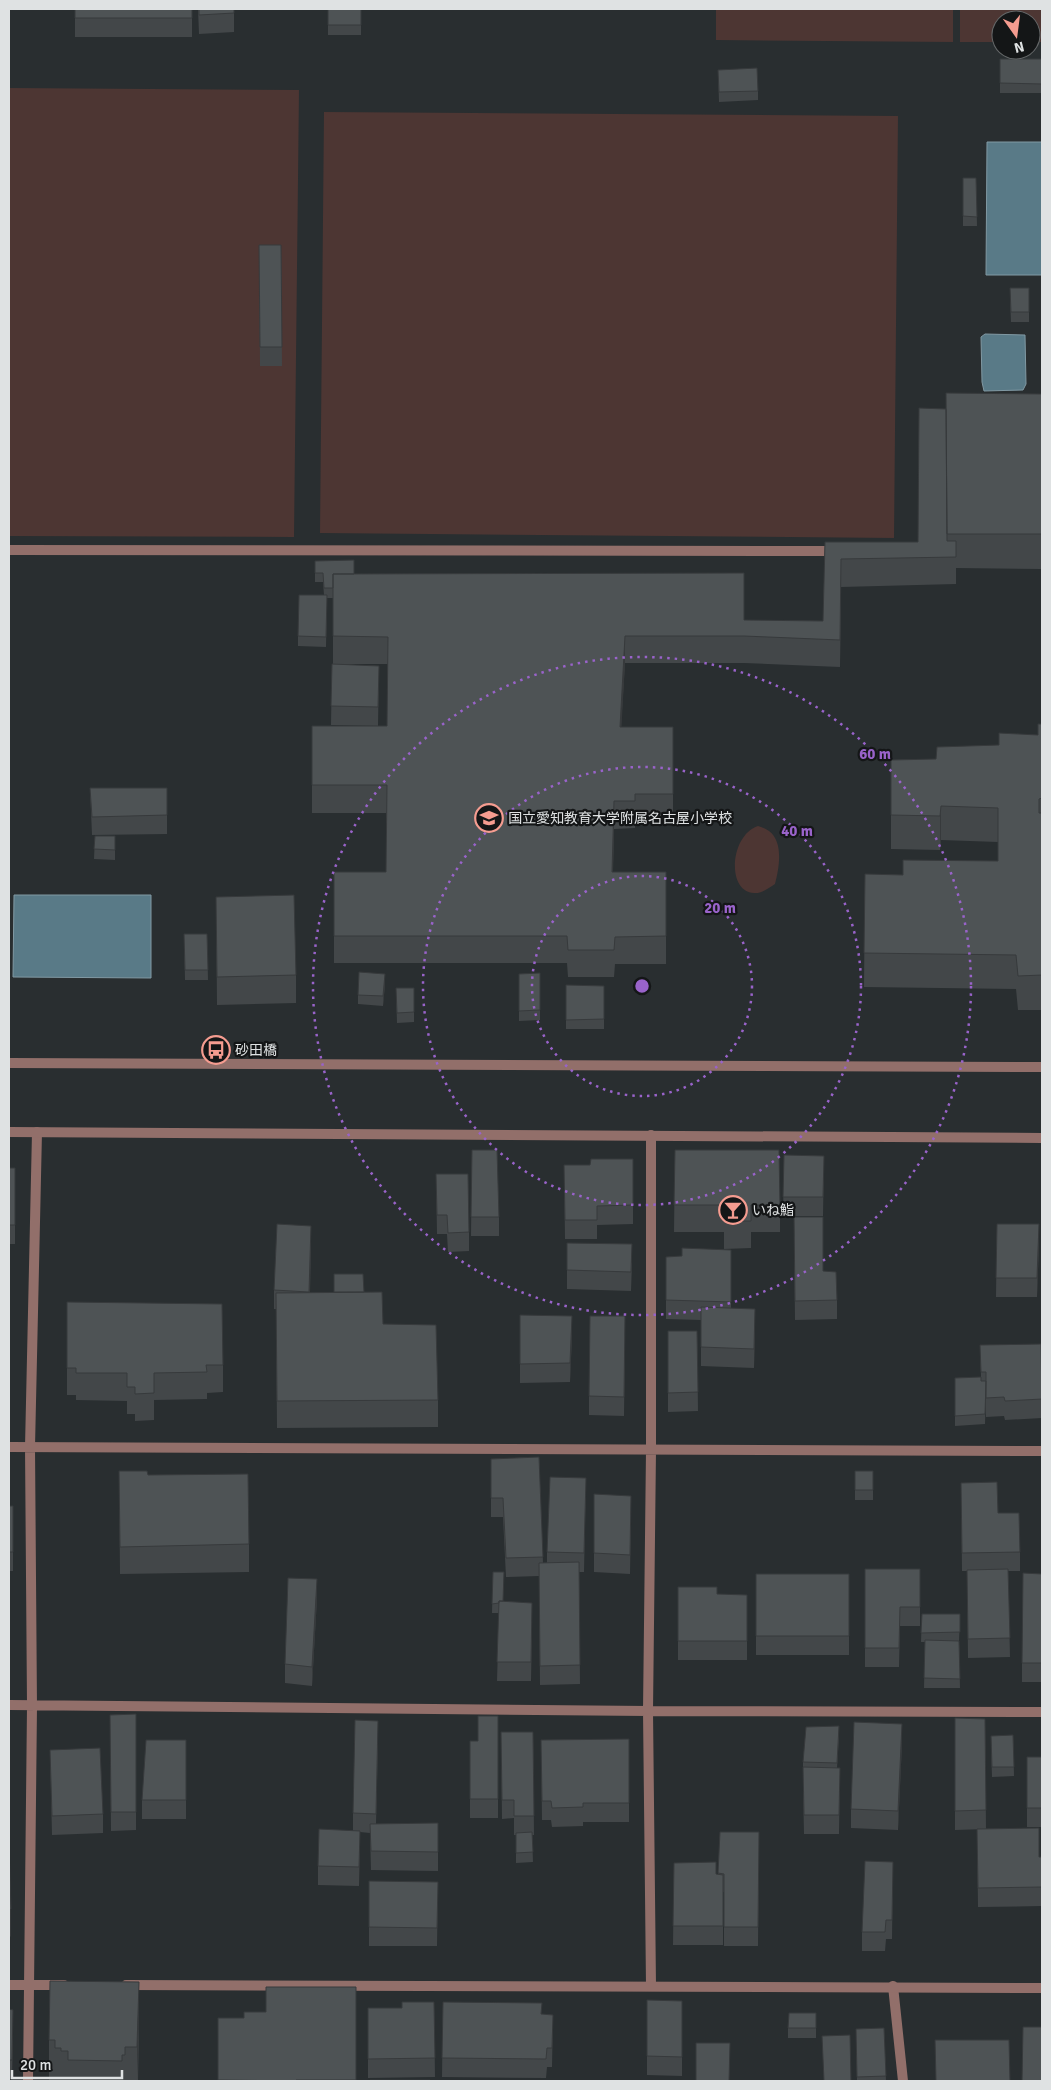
<svg xmlns="http://www.w3.org/2000/svg" width="1051" height="2090" viewBox="0 0 1051 2090" font-family="Signika,'Noto Sans JP',sans-serif">
  <rect width="100%" height="100%" fill="#292e30"/>
  <path fill="#4d3633" d="M716 9H953V42L716 40Z
    M960 9H1042V42H1031V20H1001V42H960Z
    M9 88 299 90 294 537 9 536Z
    M324 112 898 116 894 538 320 533Z
    M758 826C762 827 766 829 769 831 784 842 779 869 775 884 769 888 761 894 754 893 726 892 730 835 758 826Z"/>
  <path fill="#597a87" stroke="#8199a3" d="M987 142H1042V275H986Z
    M985 334 1025 335 1026 384 1023 390 984 391 982 382 981 337Z
    M14 895H151V978L13 977Z"/>
  <g fill="none" stroke-linecap="round" stroke-linejoin="round">
    <path stroke="#926f6a" stroke-width="10" d="M9 550 837 551"/>
    <path stroke="#926f6a" stroke-width="10" d="M651 1135V1450L648 1711 651 1986
      M9 1447 1042 1451
      M9 1705 648 1711 1042 1712
      M893 1986 903 2081
      M28 2081 32 1706 30 1447 37 1132"/>
    <path stroke="#926f6a" stroke-width="10" d="M9 1063 1042 1067
      M9 1132 1042 1138
      M9 1985H64
      M126 1985 1042 1988"/>
  </g>
  <path fill="#434749" d="M75 9H192V37H75Z
    M198 9H234V32L199 34Z
    M328 9H361V35H328Z
    M1000 59H1042V93H1000Z
    M718 70 758 91V100L719 102Z
    M963 178H976L977 226H963Z
    M259 245H281L282 366H260Z
    M1029 288V322H1011L1010 298Z
    M1042 394V569L956 568V584L841 587 840 667 744 663H625L621 727H673V821H635V828L614 829 613 872H666V964H615L614 977H568L567 963H334V872H386V813H312V726H387L388 664H333V598H327L326 647 298 646V636L324 595 323 582H315V561L354 574 744 620 823 621 825 542H918L946 409Z
    M332 664 379 666 378 726 331 725Z
    M1042 724V1010H1018L1016 989 864 987 865 874 903 875 998 861V842L941 840 940 850 891 849V760L936 759 999 745 1038 735Z
    M90 788H167V834L92 835Z
    M95 836H115V860L94 859Z
    M216 897 296 975V1003L217 1005Z
    M184 934H207L208 980H185Z
    M540 973V1020L519 1021V974Z
    M385 984 383 1006 358 1004V995Z
    M566 985 604 986V1029H566Z
    M396 988H414V1022L397 1023Z
    M472 1150 499 1217V1236H471Z
    M675 1150 780 1205V1232H751V1248L724 1249V1232H674Z
    M784 1155 824 1156 823 1216H783Z
    M633 1159V1224L597 1225V1239H565L564 1165H590Z
    M9 1168H15V1244H9Z
    M436 1174 469 1232V1251L448 1252 447 1234H437Z
    M997 1224 1039 1243 1037 1297H996Z
    M794 1236 823 1271 837 1300V1319L795 1320Z
    M567 1243 632 1263 631 1291 567 1289Z
    M311 1245 310 1293 364 1292 383 1324 438 1400V1427L277 1428 276 1309H274V1290Z
    M731 1250V1308L755 1328 754 1368 701 1366V1320L666 1319V1257L682 1256Z
    M67 1302 223 1365V1392L207 1393V1399L154 1400V1420L135 1421V1414H127V1401L76 1400V1395H67Z
    M520 1315 572 1335 570 1382 520 1383Z
    M668 1331H697L698 1411 668 1412Z
    M625 1335 624 1416 589 1415V1396Z
    M980 1345 1042 1399V1418L1005 1420 1004 1416 986 1417V1392L985 1424 955 1426V1378L981 1377Z
    M539 1457 543 1563H547V1552L586 1478 584 1572H579L580 1684 540 1685 539 1576 506 1577 503 1517H491V1459Z
    M119 1471 148 1475 249 1544V1572L120 1574Z
    M855 1471H873V1500H855Z
    M961 1483 998 1513 1020 1552V1571H1008L1010 1657 968 1658 967 1571H962Z
    M594 1494 631 1515 630 1574 594 1572Z
    M9 1506H13V1571H9Z
    M865 1569H920V1626H900L899 1667H865Z
    M493 1572 503 1601 532 1622 531 1681H497L499 1613H492Z
    M756 1574H849V1655H756Z
    M1042 1574V1682H1022V1663Z
    M678 1587 717 1594 747 1595V1660H678Z
    M317 1598 312 1686 285 1683V1664Z
    M922 1614H960L959 1642 960 1688H924L925 1642H921Z
    M136 1714V1830L111 1831 110 1715Z
    M498 1716V1818H470V1741H478Z
    M955 1718 985 1719 986 1829 955 1830Z
    M501 1732H533L534 1835H532L533 1862 516 1863V1835H514V1818L502 1819Z
    M1013 1735 1014 1776 992 1777 991 1746Z
    M839 1736 837 1768H840L839 1834H804L803 1786V1762Z
    M629 1739V1822H583V1826L552 1827 551 1820H542L541 1740Z
    M186 1740V1819H142V1800Z
    M378 1740 376 1824 438 1823V1871L371 1870 370 1833 360 1832 359 1886 318 1885V1866L353 1831V1813Z
    M902 1743 898 1830 851 1828V1809Z
    M50 1750 103 1814V1833L52 1835Z
    M1027 1757H1042V1827H1027Z
    M977 1829 1039 1857H1042V1906L978 1907Z
    M720 1832H759L758 1946H724V1892H723V1945H673L674 1863 718 1875Z
    M893 1862 892 1939H886L885 1951H862V1932Z
    M369 1881 438 1882 437 1946H369Z
    M356 1987V2081H218V2018H244Z
    M647 2000 682 2001V2076L647 2075Z
    M434 2002 435 2077 368 2078V2008H402Z
    M443 2002 542 2014 553 2015 552 2067H547L546 2078 442 2077Z
    M9 2009 13 2029 12 2079H9Z
    M816 2013V2038H788V2028Z
    M139 2027 138 2081H49V2040Z
    M884 2028 886 2081H857L856 2029Z"/>
  <path fill="#373a3c" d="M841 559V587L840 667V640Z
    M625 636V663L620 754V727Z
    M614 801V829L612 899V872Z
    M941 806V840L940 850V816Z
    M385 974V984L383 1006V996Z
    M1039 1224V1243L1037 1297V1278Z
    M311 1226V1245L309 1311V1292Z
    M755 1309V1328L754 1368V1349Z
    M572 1316V1335L570 1382V1363Z
    M317 1579V1598L312 1686V1667Z
    M532 1603V1622L531 1681V1662Z
    M902 1724V1743L898 1830V1811Z
    M360 1831V1850L359 1886V1867Z
    M11 1909V1936L9 1938V1911Z
    M139 1982V2027L137 2081V2047Z
    M13 2010V2029L12 2079V2060Z"/>
  <path fill="#4e5355" stroke="#373a3c" d="M75 9H192V18H75Z
    M199 9H234V13L199 15Z
    M328 9H361V25H328Z
    M1000 59H1042V84L1000 83Z
    M757 68 758 91 719 92 718 70Z
    M963 178H976L977 217 963 216Z
    M259 245H281L282 347H260Z
    M1010 288H1029V312H1011Z
    M946 393 1042 394V534H947Z
    M919 408 946 409 947 541H956V557L841 559 840 640 744 636H625L620 727H673V794H635V801H614L612 872H666V936L615 937 614 950H568L567 936H334V872H386L387 785H312V726H387L388 637 333 636V574L744 573V620L823 621 825 542H918Z
    M354 560V574H333V588H324L323 573H315V561Z
    M299 595H327L326 637 298 636Z
    M332 664 379 666 378 707 331 706Z
    M1038 724H1042V798L1039 799V813H1042V975L1018 976 1016 955 864 953 865 874 903 875V860L998 861V808L941 806 940 816 891 815V760L936 759 937 747 999 745V733L1038 735Z
    M90 788H167V815L92 817Z
    M95 836H115V850L94 849Z
    M294 895 296 975 217 977 216 897Z
    M184 934H207L208 970H185Z
    M359 972 385 974 383 996 358 995Z
    M540 973V1010L519 1011V974Z
    M566 985 604 986V1019L566 1020Z
    M396 988H414V1012L397 1013Z
    M472 1150H497L499 1217H471Z
    M675 1150H779L780 1205H751V1221H724V1205H674Z
    M784 1155 824 1156 823 1197H783Z
    M591 1159H633V1205L597 1206V1220H565L564 1165H590Z
    M9 1168H15V1225H9Z
    M436 1174H468L469 1232 448 1233 447 1215H437Z
    M794 1217H823V1271L836 1272 837 1300 795 1301Z
    M277 1224 311 1226 309 1292 274 1290Z
    M997 1224H1039L1037 1278H996Z
    M567 1243 632 1244 631 1272 567 1270Z
    M682 1248 731 1250V1302L666 1300V1257L682 1256Z
    M334 1274H363L364 1292H334Z
    M382 1292 383 1324 436 1325 438 1400 277 1401 276 1293Z
    M67 1302 222 1304 223 1365H206L207 1372 154 1373V1393L135 1394V1387H127V1373H76V1368H67Z
    M701 1307 755 1309 754 1349 701 1347Z
    M520 1315 572 1316 570 1363 520 1364Z
    M590 1316H625L624 1397 589 1396Z
    M668 1331H697L698 1392 668 1393Z
    M1041 1344 1042 1399 1005 1401 1004 1397 986 1398V1372H981L980 1345Z
    M981 1377V1381H986L985 1414 955 1416V1378Z
    M539 1457 543 1557 506 1558 503 1498H491V1459Z
    M119 1471H147L148 1475 248 1474 249 1544 120 1547Z
    M855 1471H873V1490H855Z
    M550 1477 586 1478 584 1553 547 1552Z
    M997 1482 998 1513H1019L1020 1552 962 1553 961 1483Z
    M594 1494 631 1496 630 1555 594 1553Z
    M9 1506H13V1552H9Z
    M579 1562 580 1665 540 1666 539 1563Z
    M865 1569H920V1607H900L899 1648H865Z
    M1008 1569 1010 1638 968 1639 967 1570Z
    M493 1572H504L503 1601H499V1603L492 1604Z
    M1023 1573 1042 1574V1663H1022Z
    M756 1574H849V1636H756Z
    M288 1578 317 1579 312 1667 285 1664Z
    M678 1587H717V1594L747 1595V1641H678Z
    M499 1601 532 1603 531 1662H497Z
    M922 1614H960V1632L921 1633Z
    M925 1640 959 1641 960 1679 924 1678Z
    M136 1714V1812H111L110 1715Z
    M478 1716H498V1799H470V1741H478Z
    M955 1718 985 1719 986 1810 955 1811Z
    M355 1720 378 1721 376 1814 353 1813Z
    M854 1722 902 1724 898 1811 851 1809Z
    M839 1726 837 1763 803 1762 806 1727Z
    M501 1732H533L534 1816H514V1800H502Z
    M1013 1735 1014 1767H992L991 1736Z
    M629 1739V1803H583V1807L552 1808 551 1801H542L541 1740Z
    M146 1740H186V1800H142Z
    M100 1748 103 1814 52 1816 50 1750Z
    M1027 1757H1042V1808H1027Z
    M803 1767 840 1768 839 1815H804Z
    M438 1823V1852L371 1851 370 1824Z
    M1039 1828V1857H1042V1887L978 1888 977 1829Z
    M319 1829 360 1831 359 1867 318 1866Z
    M532 1832 533 1852 516 1853V1833Z
    M720 1832H759L758 1927H724V1874L718 1873Z
    M9 1845 11 1909 9 1911Z
    M865 1861 893 1862 892 1920H886L885 1932H862Z
    M716 1862V1874L723 1875V1926H673L674 1863Z
    M369 1881 438 1882 437 1928 369 1927Z
    M50 1981 139 1982 137 2047H125V2055H122V2061L68 2060V2051H61V2048H55V2040H49Z
    M266 1987H356V2080H296V2081L218 2080V2018H244V2012H266Z
    M647 2000 682 2001V2057L647 2056Z
    M402 2002H434L435 2058 368 2059V2008H402Z
    M443 2002 542 2003 541 2014 553 2015 552 2048H547L546 2059 442 2058Z
    M9 2009 13 2010 12 2060H9Z
    M789 2013H816V2028H788Z
    M1023 2027H1042V2081H1022Z
    M884 2028 886 2076 857 2077 856 2029Z
    M850 2035 851 2081H824L822 2036Z
    M935 2040H1009L1010 2081H936Z
    M696 2043H730L729 2081H696Z
    M370 2080H430V2081H370Z"/>
  <g fill="none" stroke="#9963ca" stroke-width="2.5" stroke-dasharray="2.5 5">
    <circle cx="642" cy="986" r="110"/>
    <circle cx="642" cy="986" r="219"/>
    <circle cx="642" cy="986" r="329"/>
  </g>
  <defs>
    <symbol id="school-ring" viewBox="-11 -11 22 22"><circle r="9.5" fill="#141617" stroke="#f59c90" stroke-width="1.5"/><path d="M0-5L7-2L0 1L-7-2ZM-4 1L0 2.5L4 1V4Q0 6-4 4Z" fill="#f59c90"/></symbol>
    <symbol id="bus-ring" viewBox="-11 -11 22 22"><circle r="9.5" fill="#141617" stroke="#f59c90" stroke-width="1.5"/><path d="M-5-6H5V4H4V6H2V4H-2V6H-4V4H-5ZM-3.5-4V0h7V-4ZM-3.5 1.2v1.5H-2V1.2ZM2 1.2v1.5H3.5V1.2Z" fill="#f59c90"/></symbol>
    <symbol id="bar-ring" viewBox="-11 -11 22 22"><circle r="9.5" fill="#141617" stroke="#f59c90" stroke-width="1.5"/><path d="M-6-5H6L.8 .8V4.5H3.5V6h-7V4.5H-.8V.8Z" fill="#f59c90"/></symbol>
  </defs>
  <g fill-rule="evenodd">
    <use href="#school-ring" x="473" y="802" width="32" height="32"/>
    <use href="#bus-ring" x="200" y="1034" width="32" height="32"/>
    <use href="#bar-ring" x="717" y="1194" width="32" height="32"/>
  </g>
  <g text-anchor="middle" dominant-baseline="central" stroke-width="4.5" stroke-linejoin="round" paint-order="stroke">
    <g font-size="14" fill="#dfe2e3" stroke="#141617" text-anchor="start">
      <text x="508" y="818">国立愛知教育大学附属名古屋小学校</text>
      <text x="235" y="1050">砂田橋</text>
      <text x="752" y="1210">いね鮨</text>
    </g>
  </g>
  <circle cx="642" cy="986" r="8" fill="#9963ca" stroke="#141617" stroke-width="2.5"/>
  <g font-size="15" text-anchor="middle" font-weight="bold" fill="#9963ca" stroke="#141617" stroke-width="4.5" stroke-linejoin="round" paint-order="stroke">
    <text x="875" y="759">60 m</text>
    <text x="797" y="836">40 m</text>
    <text x="720" y="913">20 m</text>
  </g>
  <rect width="1051" height="2090" fill="none" stroke="#dfe2e3" stroke-width="20"/>
  <g transform="translate(1016 35) rotate(166)"><circle r="24" fill="#141617" stroke="#656869"/>
  <path d="M0-4L9 19L0 12L-9 19Z" fill="#f59c90"/>
  <text y="-8" font-size="14" font-weight="bold" text-anchor="middle" fill="#dfe2e3">N</text>
  </g>
  <path d="M12 2070v8h110v-8" fill="none" stroke="#dfe2e3" stroke-width="2.5"/>
  <text x="20" y="2070" font-size="15" fill="#dfe2e3" stroke="#141617" stroke-width="4" paint-order="stroke">20 m</text>
</svg>
